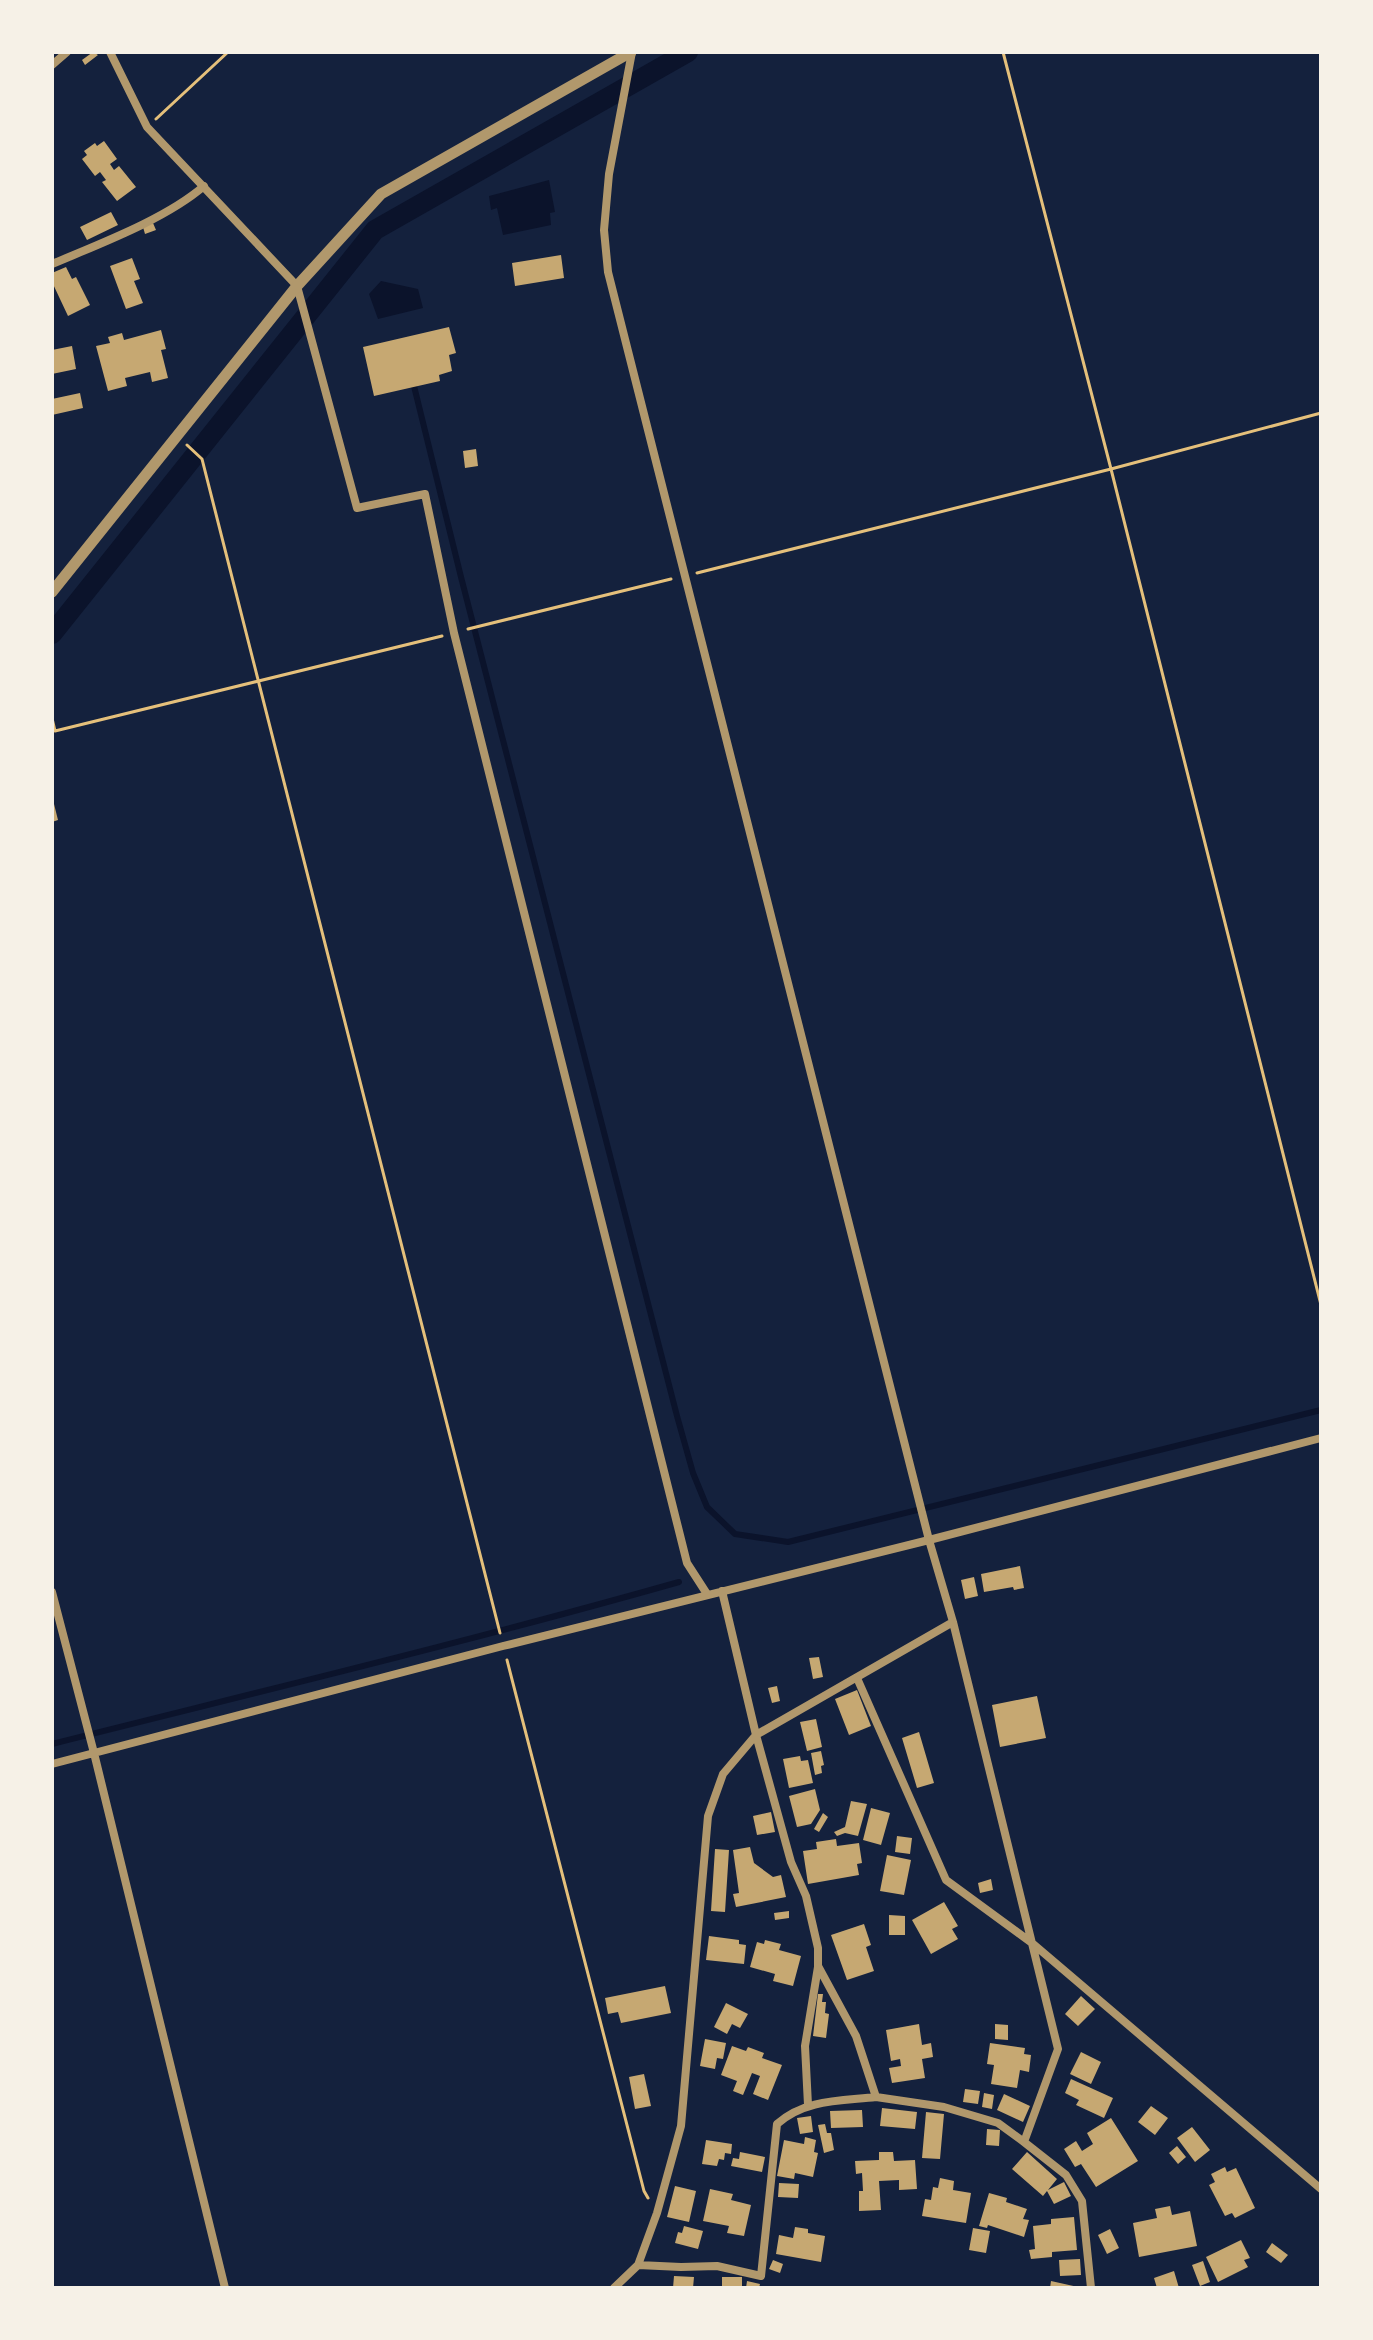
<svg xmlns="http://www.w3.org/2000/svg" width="1373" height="2340" viewBox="0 0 1373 2340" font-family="Lora,serif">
  <rect width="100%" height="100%" fill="#14213d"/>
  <path fill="#0b132b" d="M549 180 555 212 550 213 551 225 503 235 497 208 491 210 489 196Z
    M381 281 418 289 423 308 378 319 369 294Z"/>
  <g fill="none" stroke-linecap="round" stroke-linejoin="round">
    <path stroke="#0b132b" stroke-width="6" d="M413 382 461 577 677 1416 693 1473 707 1507 735 1534 788 1542 1321 1410
      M52 1744C262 1691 471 1641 679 1582"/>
    <path stroke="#0b132b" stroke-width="20" d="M52 634 375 230 688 52"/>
  </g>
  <path fill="#c6a872" d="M93 52 98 55 85 65 82 60Z
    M104 141 117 159 110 164 114 170 119 166 136 187 117 201 102 182 106 180 100 172 95 176 82 159 87 155 84 151 95 143 97 146Z
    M111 212 118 225 87 240 80 227Z
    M153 223 156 230 145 234 143 227Z
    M561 255 564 278 515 286 512 263Z
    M132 258 140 279 134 281 143 303 126 309 110 266Z
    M66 267 72 279 76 277 90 305 68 316 52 282V273Z
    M449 327 456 353 449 355 452 371 439 375 440 381 374 396 363 347Z
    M161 330 166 349 161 350 168 378 152 382 150 372 125 378 127 386 108 391 96 346 110 343 108 337 122 333 124 340Z
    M72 346 76 369 52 374V350Z
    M80 393 83 408 52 415V399Z
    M476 449 478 466 465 468 463 451Z
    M52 796 58 820 52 822Z
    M1020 1566 1024 1588 1014 1590 1013 1587 984 1592 981 1574Z
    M974 1577 978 1596 965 1599 961 1580Z
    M819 1657 823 1677 813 1679 809 1658Z
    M777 1686 780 1701 772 1703 768 1688Z
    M857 1690 871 1726 849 1735 835 1699Z
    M1037 1696 1046 1738 1000 1747 992 1705Z
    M816 1719 822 1747 807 1751 800 1722Z
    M919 1732 934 1783 917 1788 902 1738Z
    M821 1751 824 1765 821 1766 822 1773 815 1775 811 1753Z
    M800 1756 801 1761 808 1760 813 1783 789 1788 783 1759Z
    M815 1789 820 1810 811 1824 797 1827 789 1796Z
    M851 1801 867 1804 858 1836 845 1833 837 1836 834 1832 845 1827Z
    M871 1808 890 1813 881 1845 863 1840Z
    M771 1812 775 1832 757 1835 753 1816Z
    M823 1813 828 1817 819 1832 814 1829Z
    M897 1836 912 1838 910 1854 895 1852Z
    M836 1839 837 1846 859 1843 862 1863 857 1864 859 1875 808 1884 803 1851 817 1849 816 1842Z
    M750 1847 754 1863 773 1877 781 1875 786 1897 736 1907 733 1894 739 1893 733 1850Z
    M715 1849 729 1850 725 1912 711 1911Z
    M887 1855 911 1860 904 1895 880 1891Z
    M991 1879 993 1890 980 1893 978 1883Z
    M944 1902 958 1926 952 1929 958 1939 931 1954 912 1920Z
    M789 1911V1918L775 1920 774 1913Z
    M889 1915 905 1916V1935H889Z
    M864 1924 871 1945 866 1947 874 1971 847 1980 831 1935Z
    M709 1936 739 1940V1944L746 1945 744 1964 706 1960Z
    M765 1940 781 1944 779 1950 801 1956 793 1986 773 1981 775 1974 750 1967 757 1942 764 1944Z
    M665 1986 671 2013 621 2023 618 2012 608 2014 605 1998Z
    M818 1994H823L822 2002H826L825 2013 829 2014 826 2038 813 2036Z
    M1081 1996 1095 2009 1078 2026 1065 2014Z
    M726 2003 748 2014 740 2028 732 2024 727 2034 714 2027Z
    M919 2024 922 2045 931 2043 933 2057 922 2059 925 2078 892 2083 889 2068 901 2066 900 2059 891 2061 886 2030Z
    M995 2024 1008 2025V2040L995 2039Z
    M705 2039 726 2043 723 2059 717 2058 715 2069 700 2066Z
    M990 2043 1025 2048 1024 2054 1031 2055 1029 2072 1020 2070 1017 2088 991 2084 994 2065 987 2064Z
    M732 2046 746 2051 748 2047 764 2053 762 2058 782 2065 768 2100 753 2094 760 2076 752 2073 743 2095 733 2091 737 2081 721 2075Z
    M1081 2052 1101 2062 1091 2084 1070 2074Z
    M644 2074 651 2106 635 2109 629 2077Z
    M1071 2079 1113 2098 1104 2118 1076 2105 1079 2100 1065 2093Z
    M965 2089 980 2091 978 2104 963 2102Z
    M984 2093 994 2095 992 2109 982 2107Z
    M1004 2094 1030 2106 1023 2122 997 2110Z
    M1151 2106 1168 2118 1155 2135 1138 2122Z
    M882 2108 917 2112 915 2129 880 2126Z
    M862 2110 863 2127 831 2128 830 2111Z
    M926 2112 944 2114 940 2159 922 2158Z
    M811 2116 813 2132 800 2134 797 2118Z
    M1111 2118 1138 2161 1096 2187 1081 2164 1075 2167 1064 2149 1076 2141 1082 2151 1093 2144 1087 2133Z
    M825 2124 827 2133H831L834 2150 824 2153 818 2125Z
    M1192 2127 1210 2150 1195 2162 1177 2138Z
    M987 2129 1000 2130 999 2146 986 2145Z
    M805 2137 816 2140 814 2152 818 2153 813 2177 795 2173 794 2179 777 2176 784 2140 804 2144Z
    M706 2140 732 2144 731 2154 725 2153 724 2160 719 2159 717 2166 702 2164Z
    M1177 2146 1186 2157 1178 2164 1169 2153Z
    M740 2152 765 2157 762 2172 731 2166 733 2158 739 2159Z
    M879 2152H893L894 2161 915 2160 917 2189 899 2190V2180L879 2181 881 2210 859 2211V2191H863L862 2173 856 2174 855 2161 879 2160Z
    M1027 2152 1057 2179 1048 2190 1064 2182 1071 2196 1054 2204 1047 2191 1043 2196 1012 2169Z
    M1225 2167 1227 2172 1236 2168 1255 2208 1235 2218 1232 2213 1225 2216 1209 2185 1215 2182 1211 2174Z
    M940 2178 954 2181 953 2190 971 2193 966 2223 922 2216 925 2199 931 2200 933 2187 938 2188Z
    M779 2183 799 2184 798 2198 778 2197Z
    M675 2186 696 2191 689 2222 667 2217Z
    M710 2189 733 2194 731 2200 751 2205 744 2236 727 2233 729 2226 703 2221Z
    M989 2193 1007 2198 1006 2202 1027 2209 1023 2219 1029 2220 1024 2237 988 2225 987 2228 979 2226Z
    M1170 2206 1172 2215 1190 2211 1197 2246 1139 2257 1133 2223 1157 2218 1155 2209Z
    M1074 2217 1077 2250 1052 2252V2257L1031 2259 1029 2250 1035 2249 1033 2226 1051 2224V2219Z
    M684 2226 703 2231 698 2249 675 2243 678 2232 682 2233Z
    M795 2227 808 2229V2233L825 2236 821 2262 776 2254 779 2235 793 2238Z
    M973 2228 990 2231 986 2253 969 2250Z
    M1110 2229 1119 2248 1107 2254 1098 2235Z
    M1241 2240 1250 2258 1244 2260 1248 2267 1218 2282 1206 2257Z
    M1272 2243 1288 2255 1281 2263 1266 2252Z
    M1080 2259 1081 2275 1060 2276 1059 2260Z
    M773 2260 783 2264 780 2273 769 2269Z
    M1203 2261 1210 2282 1200 2286 1192 2265Z
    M1174 2271 1179 2288H1157L1154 2278Z
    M674 2276 694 2277 693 2288H673Z
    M722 2277H742V2288H722Z
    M747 2281 760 2284 759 2288H746Z
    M1051 2281 1078 2287 1077 2288H1050Z"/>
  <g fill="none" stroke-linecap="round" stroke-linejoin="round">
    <path stroke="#e5c07b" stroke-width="3" d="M1003 52 1111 469 1321 1305
      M156 119 228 52
      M187 445 202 459 500 1633
      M697 573 1111 469 1321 413
      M468 629 671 579
      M52 718 55 731 442 636
      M507 1660 644 2191 648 2198"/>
    <path stroke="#b1986c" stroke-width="8" d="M110 52 147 127 297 286 357 508 425 494 454 633 687 1563 707 1594
      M632 52 609 174 604 230 608 272 929 1540 953 1622 1058 2049 1024 2142 1066 2175 1082 2201 1091 2288
      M52 65 67 52
      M52 264C99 244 166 219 204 186
      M722 1591 756 1735 791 1862 806 1896 818 1948V1966L856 2036 876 2097 944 2107 998 2123 1024 2142
      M52 1592 94 1753 225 2288
      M857 1678 946 1880 1032 1943 1321 2189
      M52 1764 503 1646 929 1540 1321 1438
      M808 2105 805 2046 818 1967
      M638 2265 681 2267 717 2266 761 2276 777 2124C805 2099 841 2101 876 2097
      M614 2288 638 2265 657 2213 681 2126 708 1816 723 1774 756 1735 953 1622"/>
    <path stroke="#b1986c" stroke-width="11" d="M52 592 297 286 381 194 631 52"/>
  </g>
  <rect width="1373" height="2340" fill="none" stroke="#f6f1e7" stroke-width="108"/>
</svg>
